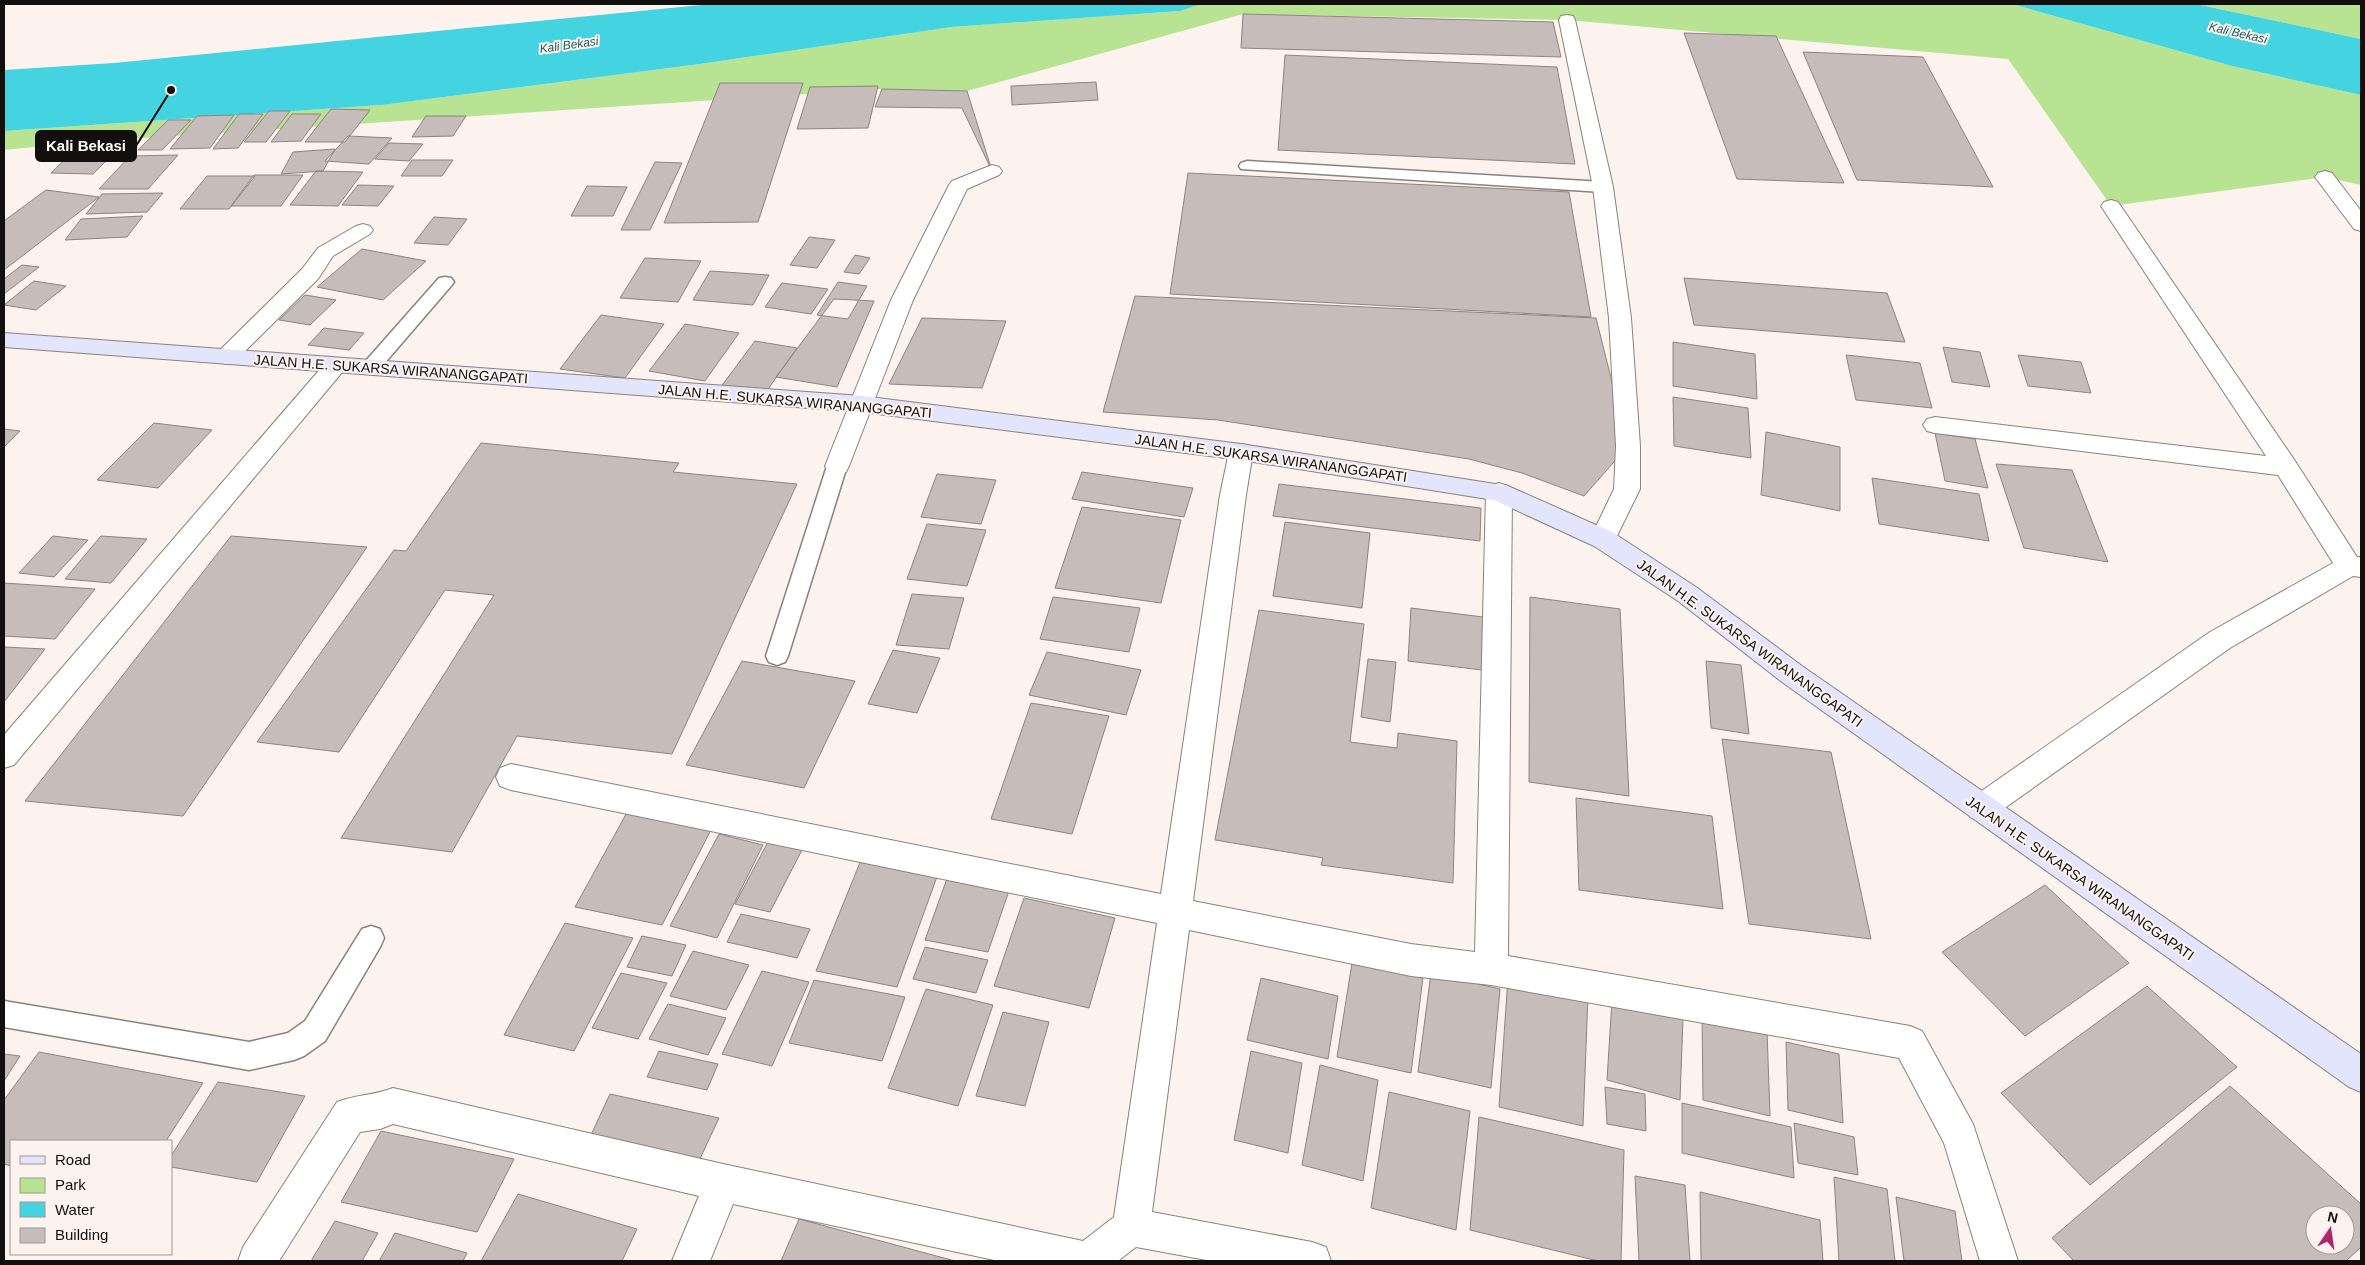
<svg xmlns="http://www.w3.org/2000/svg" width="2365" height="1265" viewBox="0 0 2365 1265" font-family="Helvetica,sans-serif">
  <rect width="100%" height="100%" fill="#fcf3ef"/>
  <path fill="#b8e392" d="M1201 4H2012L2232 66 2361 95V185L2325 177 2111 206 2008 59 1567 20 1243 14 967 91 882 89 83 142 4 150V131L382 105 700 64 952 27 1179 11Z
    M2196 4H2361V39L2211 7Z"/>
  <path fill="#44d4e1" d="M711 4H1201L1180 11 952 27 700 64 382 105 4 131V70L114 63Z
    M2012 4H2196L2361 39V95L2232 66Z"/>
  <path fill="#c6bdba" stroke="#8d8481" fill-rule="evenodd" d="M1243 14 1553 22 1561 57 1241 48Z
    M1684 33 1776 36 1844 183 1737 179Z
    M1803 52 1923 57 1993 187 1857 180Z
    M1285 55 1557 67 1575 164 1278 150Z
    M1096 82 1098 100 1012 105 1011 86Z
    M720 83H803L758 222 664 223Z
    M878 86 868 128 797 129 810 87Z
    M882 89 967 91 992 171 962 108 875 107Z
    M331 109 370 110 345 142H305Z
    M269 111H290L266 142H244Z
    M239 114H263L238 148 213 149Z
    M292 114H321L301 141 271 142Z
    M234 115 210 148 170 149 197 116Z
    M426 116H466L453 136 412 137Z
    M168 120H191L162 150H138Z
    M348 136 392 138 369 164 325 161Z
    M83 142 124 143 93 174 51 173Z
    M389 143 423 144 409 161 375 159Z
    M335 149 323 171 281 174 293 152Z
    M178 155 148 189H99L130 156Z
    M412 160H453L442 176H401Z
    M655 162 682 163 650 230H621Z
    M316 171 363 172 338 206 290 205Z
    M1188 173 1569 192 1591 317 1170 294Z
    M254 175H303L281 206H231Z
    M207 176H255L229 209H180Z
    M358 185 394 186 378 206 342 205Z
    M587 186 627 187 613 216H571Z
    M46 190 99 197 4 270V221Z
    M163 193 147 212 86 214 102 194Z
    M143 216 127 237 65 240 81 219Z
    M434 217 467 219 448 245 414 243Z
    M809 237 835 240 817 268 790 265Z
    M362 249 426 261 383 300 317 287Z
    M855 255 870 258 859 274 844 272Z
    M645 258 701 261 678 302 620 298Z
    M22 265 39 267 4 294V279Z
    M710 271 769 275 753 305 693 300Z
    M1684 278 1887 293 1905 342 1694 325Z
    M34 281 66 286 36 310 4 305Z
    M838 282 867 286 848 319 817 315Z
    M782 283 828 289 811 314 765 307Z
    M305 295 336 300 310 325 279 320Z
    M1135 296 1596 318 1628 446 1584 496 1522 473 1469 459 1218 420 1103 412Z
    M834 299 874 301 837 387 776 377Z
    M601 315 664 324 625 378 560 369Z
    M922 318 1006 321 982 388 889 384Z
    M685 324 739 333 705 381 649 371Z
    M324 328 364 333 349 350 308 345Z
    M755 341 797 348 761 399 717 392Z
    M1673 342 1755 354 1757 399 1673 386Z
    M1943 347 1980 352 1990 387 1952 382Z
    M1846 355 1920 363 1932 408 1856 400Z
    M2018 355 2081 362 2091 393 2028 386Z
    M1673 397 1748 408 1751 458 1674 446Z
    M154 423 212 430 158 488 97 480Z
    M4 429 20 431 4 447Z
    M1766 432 1840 447V511L1761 495Z
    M1935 433 1975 439 1988 488 1945 481Z
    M481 443 679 463 673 472 797 484 672 754 517 736 452 852 341 838 494 595 445 590 339 752 257 742 394 550 406 551Z
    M1996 464 2072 470 2108 562 2024 548Z
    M1082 472 1193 488 1184 517 1072 499Z
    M937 474 996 480 981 524 921 517Z
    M1872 478 1979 494 1989 541 1879 524Z
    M1279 484 1481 508 1480 541 1273 516Z
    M1082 507 1181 520 1161 603 1055 588Z
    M1285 522 1370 533 1362 608 1273 596Z
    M927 524 986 530 967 586 907 579Z
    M53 536 88 540 54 577 19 573Z
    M101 536 147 539 111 583 65 579Z
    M231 536 367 547 183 816 25 801Z
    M4 583 95 589 55 639 4 636Z
    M912 594 964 598 949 649 896 645Z
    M1053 597 1140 608 1129 652 1040 639Z
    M1530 597 1620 609 1629 796 1529 782Z
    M1411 608 1483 617 1482 670 1408 661Z
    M1259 610 1364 624 1350 742 1397 748 1398 733 1457 741 1453 883 1321 865 1323 858 1215 840Z
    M4 647 45 649 4 702Z
    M893 650 940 658 917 713 868 704Z
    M1047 652 1141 670 1126 715 1029 695Z
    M1368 659 1396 662 1390 722 1361 717Z
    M742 661 855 681 804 788 686 765Z
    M1706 661 1741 665 1749 734 1711 728Z
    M1031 703 1109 716 1072 834 991 819Z
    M1722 739 1831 752 1871 939 1749 924Z
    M1576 798 1712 816 1723 909 1579 890Z
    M630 807 714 824 662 925 575 907Z
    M719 834 763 845 717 938 670 926Z
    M769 840 803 848 770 912 735 904Z
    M861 860 938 874 897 987 816 971Z
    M949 873 1011 885 988 952 925 940Z
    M2045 885 2129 963 2025 1036 1942 952Z
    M1024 898 1115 918 1089 1008 994 986Z
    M741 914 810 929 797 958 727 942Z
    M565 923 633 938 574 1051 504 1035Z
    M642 936 686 945 672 976 627 967Z
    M925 947 988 960 976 993 913 979Z
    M693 951 749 965 726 1010 670 996Z
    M1352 963 1423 977 1411 1073 1337 1057Z
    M762 971 809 982 772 1066 722 1054Z
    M621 973 667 983 638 1039 592 1028Z
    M1431 973 1500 989 1491 1088 1418 1072Z
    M1261 978 1338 996 1328 1059 1247 1040Z
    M1508 978 1588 995 1583 1126 1499 1107Z
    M814 980 905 997 882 1061 789 1043Z
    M2147 986 2237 1067 2090 1185 2001 1093Z
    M926 989 993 1005 958 1106 888 1088Z
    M1612 1000 1683 1018 1680 1100 1607 1080Z
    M668 1004 726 1018 708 1055 649 1039Z
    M1003 1012 1049 1022 1025 1106 976 1096Z
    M1702 1017 1767 1030 1770 1116 1703 1100Z
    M1786 1042 1839 1054 1843 1123 1788 1110Z
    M659 1051 718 1064 707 1090 647 1077Z
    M1251 1051 1302 1063 1288 1153 1234 1140Z
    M39 1052 203 1083 166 1141H11V1166L4 1164V1100Z
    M4 1054 20 1056 4 1081Z
    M1320 1065 1378 1080 1363 1181 1302 1165Z
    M218 1082 305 1096 257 1182 171 1167V1156Z
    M2230 1086 2361 1204V1247L2346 1261H2074L2052 1238ZM2315 1215H2345V1245H2315Z
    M1605 1087 1645 1094 1646 1131 1607 1124Z
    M1389 1092 1470 1111 1456 1230 1371 1208Z
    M610 1094 719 1118 698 1163 590 1137Z
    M1682 1103 1791 1127 1794 1178 1682 1153Z
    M1479 1117 1624 1150 1621 1261H1598L1470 1230Z
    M1794 1123 1854 1137 1858 1175 1798 1163Z
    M381 1131 514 1159 477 1232 341 1202Z
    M1635 1176 1685 1185 1690 1261H1639Z
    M1834 1177 1887 1189 1895 1261H1839Z
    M1700 1192 1820 1220 1823 1261H1701Z
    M518 1194 637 1229 622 1261H481Z
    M1896 1197 1955 1211 1962 1261H1904Z
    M799 1219 955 1261H781Z
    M335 1221 378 1233 362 1261H311Z
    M395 1233 467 1253 463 1261H379Z"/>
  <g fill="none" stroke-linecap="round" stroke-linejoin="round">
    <defs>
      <path id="lane" d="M1247 161 1603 182 1609 184 1611 187 1609 190 1603 192 1241 169 1239 166 1241 163Z
        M445 277 451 278 454 282 451 286 377 372 370 374 363 372 361 368 363 364 439 278Z
        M837 459 844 461 847 466 788 656 785 662 777 665 769 662 766 656 827 466 830 461Z
        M371 926 380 929 384 938 380 947 325 1041 304 1056 294 1060 249 1070 4 1027V1001L249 1042 288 1033 305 1021 362 929Z"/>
      <path id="street" d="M1567 15 1573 16 1575 20 1613 187 1631 318 1640 446V489L1612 546 1603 548 1594 546 1590 539 1614 489 1616 446 1609 318 1593 187 1559 20 1561 16Z
        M992 165 999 167 1002 171 999 175 967 189 913 300 849 466 846 472 837 475 828 472 825 466 891 300 949 185 952 181Z
        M2325 171 2332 173 2361 211V231L2354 229 2315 177 2318 173Z
        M2111 200 2118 202 2295 461 2357 557H2361V577L2353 576 2230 648 1992 817 1981 821 1970 817 1966 808 1970 799 2210 632 2333 563 2278 475 1935 433 1927 431 1923 425 1927 419 1935 417 2266 456 2101 206 2104 202Z
        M363 224 370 226 373 230 370 234 333 256 318 279 234 362 226 364 218 362 215 357 218 352 302 269 318 248 356 226Z
        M336 358 344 360 347 365 344 370 14 765 4 768V735L328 360Z
        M1241 444 1250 446 1253 452 1246 495 1193 901 1411 944 1475 952 1486 492 1490 486 1499 483 1508 486 1512 492 1508 956 1910 1026 1922 1031 1973 1124 2018 1261H1980L1944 1143 1899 1058 1491 985 1411 976 1189 930 1152 1212 1312 1242 1326 1247 1331 1261H1212L1136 1247 1118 1261H999L733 1204 710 1261H672L699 1196 393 1124 380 1129 360 1132 279 1261H238L243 1247 337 1102C355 1095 375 1095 393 1088L723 1164 1083 1241 1114 1217 1157 923 511 790 500 786 496 777 500 768 511 764 1161 894 1220 495 1229 452 1232 446Z"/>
      <path id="secondary" d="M4 333 862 396 1241 444 1508 486 1612 532 1696 587 1802 666 2361 1054V1092L2349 1087 1782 682 1678 601 1594 546 1494 500 1241 460 862 412 4 347Z"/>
    </defs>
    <use href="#lane" stroke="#8a827e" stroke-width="3"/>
    <use href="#street" stroke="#8a827e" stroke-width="2"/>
    <use href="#secondary" stroke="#8a827e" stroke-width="2"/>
    <use href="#lane" fill="#fff" fill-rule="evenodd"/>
    <use href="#street" fill="#fff" fill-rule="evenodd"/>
    <use href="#secondary" fill="#e2e5fb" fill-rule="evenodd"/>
  </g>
  <g text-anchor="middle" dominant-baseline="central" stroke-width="4" stroke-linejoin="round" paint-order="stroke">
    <g font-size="12" font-style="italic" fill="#225c61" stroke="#fcf3ef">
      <text transform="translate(2238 33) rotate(13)">Kali Bekasi</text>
      <text transform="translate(569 45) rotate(-8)">Kali Bekasi</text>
    </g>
    <g font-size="14" fill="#120f0e" stroke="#fcf3ef">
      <text transform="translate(391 369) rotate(4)">JALAN H.E. SUKARSA WIRANANGGAPATI</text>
      <text transform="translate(795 401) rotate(5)">JALAN H.E. SUKARSA WIRANANGGAPATI</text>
      <text transform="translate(1271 458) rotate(8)">JALAN H.E. SUKARSA WIRANANGGAPATI</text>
      <text transform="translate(1750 643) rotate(36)">JALAN H.E. SUKARSA WIRANANGGAPATI</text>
      <text transform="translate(2080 878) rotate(35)">JALAN H.E. SUKARSA WIRANANGGAPATI</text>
    </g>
  </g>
  <path fill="none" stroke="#120f0e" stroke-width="2" d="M171 90L136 146"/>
  <circle fill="#120f0e" stroke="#fcf3ef" stroke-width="2" cx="171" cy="90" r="5"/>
  <rect fill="#120f0e" stroke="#120f0e" stroke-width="2" x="36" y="131" width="100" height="30" rx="5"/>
  <g font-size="15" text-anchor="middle" font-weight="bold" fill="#fff">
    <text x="86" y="151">Kali Bekasi</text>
  </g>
  <rect width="2365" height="1265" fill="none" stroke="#120f0e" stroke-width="10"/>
  <rect x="10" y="1140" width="162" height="115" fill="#fcf3ef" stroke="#9e9895"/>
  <rect x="20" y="1156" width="25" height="8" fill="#e2e5fb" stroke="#9e9895"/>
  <text x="55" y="1165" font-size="15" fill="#120f0e">Road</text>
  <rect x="20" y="1178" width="25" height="15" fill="#b8e392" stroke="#9e9895"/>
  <text x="55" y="1190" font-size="15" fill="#120f0e">Park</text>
  <rect x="20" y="1202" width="25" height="15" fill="#44d4e1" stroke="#9e9895"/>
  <text x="55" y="1215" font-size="15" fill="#120f0e">Water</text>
  <rect x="20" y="1228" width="25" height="15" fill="#c6bdba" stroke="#9e9895"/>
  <text x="55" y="1240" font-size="15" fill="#120f0e">Building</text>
  <g transform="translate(2330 1230) rotate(13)"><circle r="24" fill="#fcf3ef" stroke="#9e9895"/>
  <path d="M0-4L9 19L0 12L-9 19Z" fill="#ae276b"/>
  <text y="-8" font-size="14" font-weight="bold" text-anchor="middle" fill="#120f0e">N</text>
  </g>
</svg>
